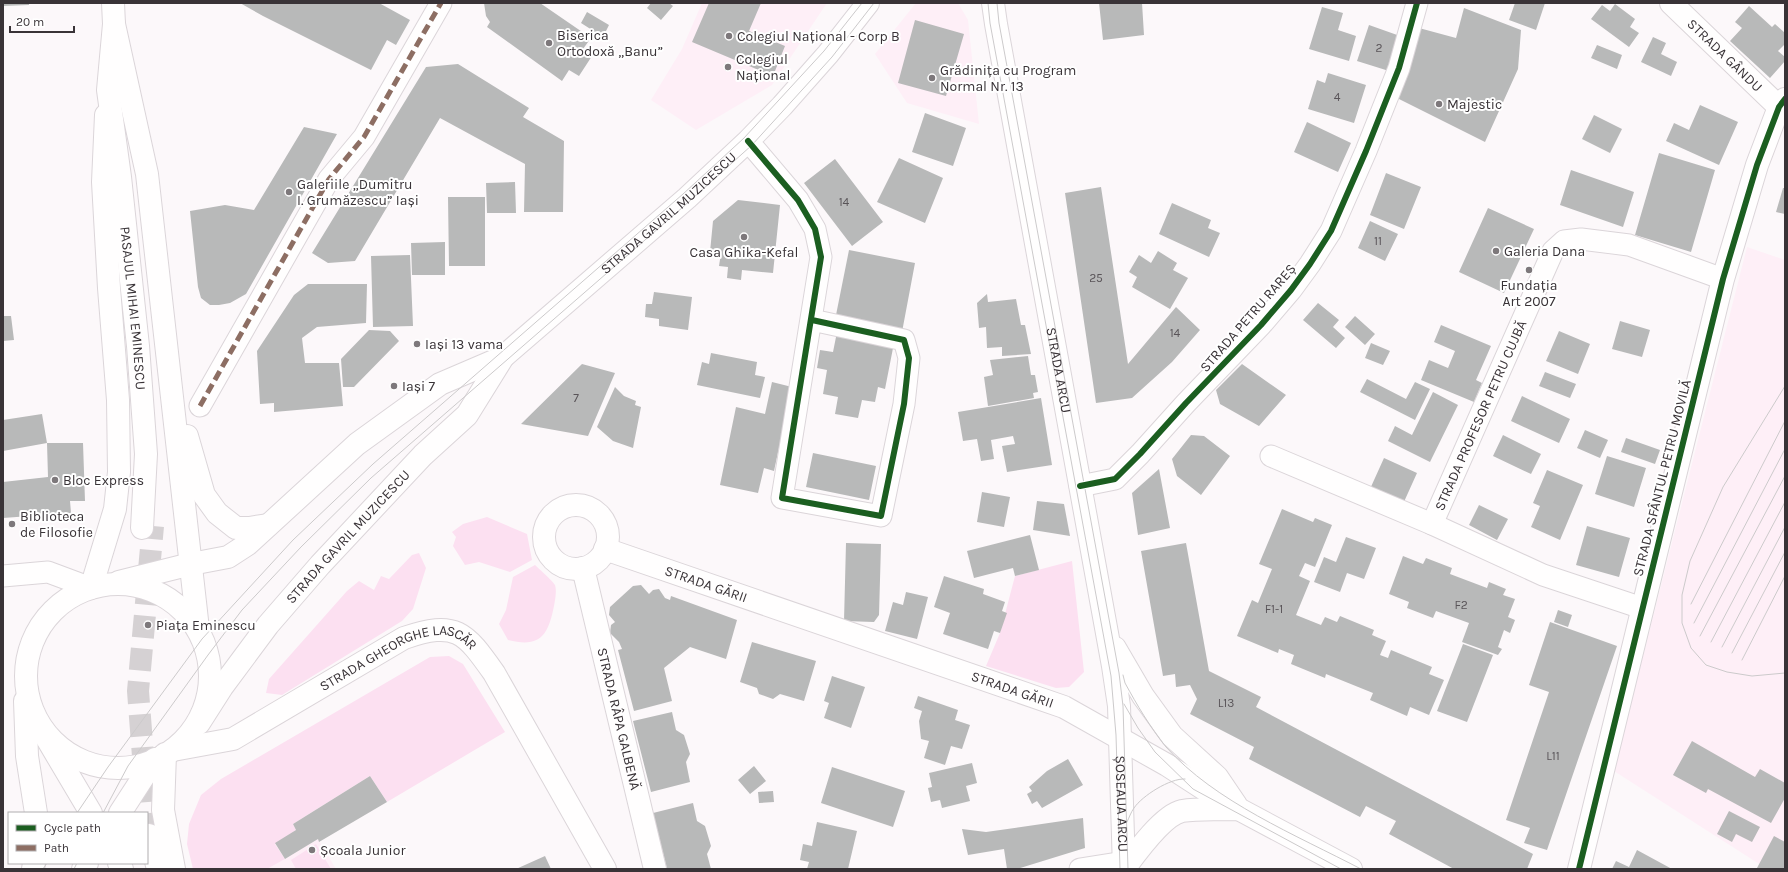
<svg xmlns="http://www.w3.org/2000/svg" width="1788" height="872" viewBox="0 0 1788 872" font-family="Karla,sans-serif">
  <rect width="100%" height="100%" fill="#fcf8fa"/>
  <path fill="#feeff7" d="M702 3H827L772 85 696 130 651 100 682 49Z
    M916 3H958L968 20 979 124 907 103 875 54Z
    M1747 247 1785 260V869H1767L1614 771Z
    M318 839 336 869H267L285 859Z"/>
  <path fill="#fce0f1" d="M487 517 527 534 532 560 510 572 479 562 465 565 453 546 456 537 452 532 463 524Z
    M419 553 426 568 413 609 402 621 282 695 266 693 269 679 347 591 359 581 374 590 381 576 389 579 412 555Z
    M1072 561 1084 672 1069 687 1056 688 986 666 1000 633 1015 576Z
    M535 565C539 569 553 581 555 585 557 591 555 600 554 606 548 636 540 648 508 640L499 624 506 610 513 577Z
    M449 656 463 664 505 732 387 802 370 776 293 824 296 830 275 844 285 859 267 869H193L187 844 189 824 201 795 221 779 430 657Z
    M316 844 331 869H296L291 860Z"/>
  <path fill="#b8b9b9" d="M3 3H29V5L3 6Z
    M240 3H379L410 20 396 45 387 40 371 70 263 16Z
    M484 3H540L591 38 583 49 592 56 579 76 569 70 562 81 487 27 490 22 486 16Z
    M651 3H669L673 6 661 20 647 8Z
    M709 3H761L749 31 785 46 773 76 692 42Z
    M1099 3H1142L1144 35 1103 40Z
    M1515 3H1545L1536 30 1509 20Z
    M1615 4 1635 19 1630 27 1639 33 1629 47 1591 19 1602 5 1610 11Z
    M1749 6 1772 27 1775 24 1785 33V44L1778 51 1785 57V61L1770 78 1730 41 1742 28 1735 22Z
    M1322 7 1343 13 1338 30 1356 36 1349 61 1309 49Z
    M1464 8 1521 30 1518 69 1485 142 1395 97 1419 28 1456 38Z
    M587 12 609 25 603 37 581 23Z
    M915 20 964 34 946 96 898 83Z
    M1369 25 1400 36 1389 71 1357 61Z
    M1653 37 1666 43 1661 54 1677 62 1671 76 1641 62Z
    M1597 45 1622 55 1617 69 1591 58Z
    M458 64 529 108 523 117 564 141 563 212H524L525 164 440 118 355 261 328 263 312 253 426 67Z
    M1328 73 1366 85 1354 123 1308 109 1317 80 1325 83Z
    M1700 105 1738 122 1719 165 1666 141 1674 123 1689 130Z
    M925 113 966 128 953 166 912 152Z
    M1594 115 1622 129 1610 153 1582 139Z
    M1307 122 1351 143 1338 172 1294 152Z
    M304 127 337 134 246 294 230 303 219 305H210L201 298 198 287 190 211 225 205 254 210Z
    M1659 153 1715 170 1691 252 1635 235Z
    M899 158 943 178 925 223 877 202Z
    M835 159 883 222 852 246 804 183Z
    M1571 170 1634 192 1623 227 1560 205Z
    M1386 173 1421 187 1404 229 1370 215Z
    M515 182 516 213H487L486 183Z
    M1101 187 1128 364 1176 307 1200 330 1172 362 1132 398 1096 403 1065 193Z
    M1783 188H1785V214L1776 212Z
    M448 197H485V266H449Z
    M738 200 780 205 773 273 742 270 741 280 727 278 728 267 719 266 721 253 710 252 713 221Z
    M1172 203 1211 220 1208 228 1220 233 1209 257 1159 234Z
    M1488 208 1534 229 1504 293 1459 272Z
    M1370 221 1398 234 1385 261 1358 248Z
    M445 242V275H412L411 243Z
    M849 250 915 263 902 332 835 320Z
    M1158 251 1177 263 1173 270 1188 278 1170 309 1132 287 1137 277 1129 272 1139 255 1151 263Z
    M410 255 413 326 373 327 371 256Z
    M308 284H367L366 323 317 327 302 338 305 363H339L343 406 274 412V403L260 404 257 351 294 295Z
    M654 292 692 297 688 330 659 326V319L645 317 646 304H652Z
    M987 294 988 302 1016 299 1021 325H1025L1031 354 1002 356V347L987 348 986 327 979 328 977 303Z
    M1318 303 1339 320 1333 327 1345 338 1336 348 1303 320Z
    M3 316H11L14 340 3 341Z
    M1355 316 1375 334 1365 345 1345 327Z
    M1620 321 1650 330 1642 357 1612 349Z
    M1441 325 1491 346 1476 380 1482 383 1474 402 1421 380 1429 360 1448 368 1455 351 1434 342Z
    M369 330 390 331 399 341 354 387H343L341 359Z
    M1559 331 1590 344 1578 374 1546 361Z
    M837 332 894 343 885 389 878 387 875 402 862 400 858 418 835 414 838 397 823 394 827 370 817 368 820 350 833 352Z
    M1371 343 1390 351 1383 365 1365 358Z
    M711 353 757 362 755 375 765 377 760 398 697 385 702 362 709 364Z
    M1028 356 1031 375H1035L1038 392 1033 393 1034 398 988 406 984 377 993 375 990 360Z
    M582 364 615 373 588 436 521 424Z
    M1242 364 1286 395 1259 426 1220 404 1216 390Z
    M1545 372 1576 384 1570 398 1539 386Z
    M1367 379 1406 399 1415 382 1430 389 1415 420 1360 392Z
    M772 382 792 387 774 471 764 468 758 493 720 485 736 407 765 414Z
    M615 387 624 396 636 401 635 405 641 407 633 448 613 441 597 427Z
    M1433 392 1458 405 1430 462 1388 441 1395 426 1412 435Z
    M1522 396 1570 419 1559 443 1511 421Z
    M1041 398 1052 465 1007 472 1002 446 1015 444 1013 436 991 440 994 459 981 461 977 439 963 441 958 412Z
    M42 414 47 443 3 451V420Z
    M1585 430 1608 440 1600 458 1577 448Z
    M1191 435 1204 436 1230 456 1201 495 1177 476 1172 459Z
    M1503 435 1541 454 1531 474 1493 456Z
    M1626 438 1660 450 1655 464 1621 452Z
    M47 443H83L85 501H70L71 513 3 518V482L48 477Z
    M813 453 876 466 869 500 806 487Z
    M1607 456 1646 468 1634 507 1595 494Z
    M1384 458 1417 473 1403 504 1370 489Z
    M1159 469 1170 528 1138 535 1132 493Z
    M1547 470 1583 485 1560 540 1531 527 1540 506 1533 503Z
    M982 492 1010 497 1004 527 977 522Z
    M1037 501 1064 504 1070 536 1033 530Z
    M1479 505 1508 519 1497 540 1469 525Z
    M1282 509 1313 522 1315 518 1332 525 1315 567 1305 563 1299 576 1310 581 1296 615 1321 625 1325 617 1337 622 1340 616 1374 630 1372 635 1386 641 1380 655 1388 658 1391 650 1432 667 1429 674 1444 680 1429 715 1410 707 1407 716 1370 700 1373 693 1326 674 1325 678 1291 664 1294 655 1279 649 1278 653 1237 636 1252 600 1258 603 1272 569 1259 564Z
    M1587 526 1630 538 1619 577 1576 565Z
    M1030 535 1039 570 1015 576 1013 568 974 578 967 551Z
    M1346 537 1376 548 1364 579 1347 573 1340 592 1314 582 1324 557 1336 562Z
    M846 543 881 544 879 615 874 622 844 621Z
    M1186 543 1209 671 1261 697 1256 707 1533 854 1527 869H1454L1389 834 1396 821 1366 806 1360 817 1249 759 1254 747 1190 714 1197 699 1190 685 1176 687 1175 674 1163 676 1141 551Z
    M1403 556 1423 564 1426 558 1452 568 1450 574 1487 588 1489 582 1506 589 1503 595 1515 599 1508 617 1515 620 1510 633 1504 630 1498 647 1502 649 1498 655 1462 642 1469 623 1436 611 1433 618 1407 608 1409 602 1389 594Z
    M944 576 984 589 983 594 1005 602 1002 611 1007 613 1000 633 994 631 988 649 943 634 950 613 934 607Z
    M641 585 649 594 653 590 659 589 665 598 670 600 671 596 737 620 726 659 690 647 664 668 672 701 634 711 618 650 622 649 619 642 610 633 611 625 615 622 609 615 610 607 633 586Z
    M906 592 928 597 917 639 885 631 893 602 903 605Z
    M1558 610 1572 615 1568 627 1554 622Z
    M1550 622 1617 646 1547 850 1524 843 1530 828 1506 820 1549 692 1529 685Z
    M752 642 816 661 804 701 780 694 773 699 759 694 757 688 740 682Z
    M1463 644 1493 655 1467 722 1437 711Z
    M832 676 865 687 851 728 824 718 829 703 824 701Z
    M918 696 958 710 955 720 970 725 962 749 951 746 945 765 924 758 929 741 921 739 919 721 922 711 914 708Z
    M672 712 676 730 684 735 690 754 686 762 690 782 651 792 633 721Z
    M1692 741 1755 777 1760 769 1785 783V798L1771 823 1708 789 1706 793 1673 775Z
    M1068 759 1083 785 1042 808 1037 801 1032 804 1027 794 1032 791 1029 787 1047 771Z
    M972 763 977 783 966 786 970 801 942 808 940 800 931 802 928 788 932 787 929 773Z
    M754 766 766 781 750 794 738 780Z
    M832 767 905 791 893 827 821 803Z
    M370 776 387 802 319 842 318 839 285 859 275 843 296 830 293 824Z
    M773 791 774 802 759 803 758 792Z
    M693 803 697 821 705 826 711 846 707 854 711 869H667L653 813Z
    M1729 811 1760 827 1752 842 1736 834 1732 842 1717 834Z
    M1083 818 1085 848 1017 869H1007L1004 849 968 855 962 829 986 832Z
    M817 822 857 831 848 869H807L809 862 800 860 803 844 812 846Z
    M1774 836 1785 842V869H1759L1757 868Z
    M1637 850 1672 869H1612L1616 861 1629 867Z
    M545 856 551 869H516Z"/>
  <g fill="none" stroke-linecap="round" stroke-linejoin="round">
    <path stroke="#d5d1d3" stroke-width="22" stroke-dasharray="22 11" stroke-linecap="butt" d="M149 835 138 691 153 526"/>
    <defs>
      <g id="street">
        <path d="M748 141 798 200 815 229 821 257 782 498 881 516 904 404 909 358 904 340 812 320"/>
        <path d="M200 406 329 179 364 137 441 3"/>
        <path d="M1271 456 1432 524 1543 575 1642 608"/>
        <path d="M1080 486 1115 479 1140 454 1186 403 1261 325 1291 290 1310 264 1331 231 1366 151 1399 68 1417 3"/>
        <path id="s1" d="M1432 524 1553 251 1564 241 1581 239 1629 245 1723 279"/>
        <path d="M3 576 48 572 91 588"/>
        <path d="M1080 869 1124 862"/>
      </g>
      <g id="secondary">
        <path id="s2" d="M993 3 996 24 1113 666 1119 706 1124 869"/>
        <path id="s3" d="M1671 3 1779 107"/>
        <circle cx="576" cy="537" r="32"/>
        <path id="s4" d="M605 549 1064 707 1167 765 1218 798 1351 869"/>
        <path id="s5" d="M583 568 655 869"/>
        <path d="M119 582 191 564 228 557 248 544 357 444 440 384 503 357"/>
        <circle cx="118" cy="676" r="92"/>
        <path d="M91 588 115 509 119 472 118 400 109 288 103 182 106 115"/>
        <path d="M1115 648 1143 696 1172 736 1217 777 1236 805"/>
        <path d="M25 701 27 756 36 813"/>
        <path id="s6" d="M199 723 222 687 268 625 320 565 423 455 467 415 503 357 687 198 748 141 782 106 828 54 868 3"/>
        <path id="s7" d="M173 750 233 739 404 638C456 620 465 632 494 673L605 869"/>
        <path d="M165 754 163 810 174 869"/>
        <path d="M120 813 155 759"/>
        <path d="M33 869 34 863"/>
        <path d="M83 869 87 863"/>
        <path d="M1124 869C1135 854 1163 815 1182 811 1200 808 1220 810 1238 809"/>
        <path d="M1579 869 1723 279 1757 165 1779 107 1785 99"/>
      </g>
      <g id="primary">
        <path id="s8" d="M113 3 114 24 108 90 120 177 138 346 146 454 142 528"/>
        <path d="M114 24 147 174 198 629"/>
        <path d="M187 436 204 495 217 513 236 528H249L268 525"/>
        <path d="M43 732 91 813"/>
        <path d="M149 835 158 869"/>
        <path d="M119 863 122 869"/>
      </g>
    </defs>
    <use href="#street" stroke="#dbd5d9" stroke-width="23"/>
    <use href="#secondary" stroke="#dbd5d9" stroke-width="24"/>
    <use href="#primary" stroke="#dbd5d9" stroke-width="24"/>
    <use href="#street" stroke="#fffefe" stroke-width="21"/>
    <use href="#secondary" stroke="#fffefe" stroke-width="22"/>
    <use href="#primary" stroke="#fffefe" stroke-width="22"/>
    <path stroke="#cccacb" stroke-width="1" d="M988 3 990 23 1111 676 1116 735 1120 869
      M997 3 999 23 1119 673 1123 706 1128 869
      M1785 386 1723 487 1690 561 1682 595V623L1691 648 1706 665 1727 672 1752 676 1785 673
      M1691 604 1785 421
      M1694 623 1785 449
      M1700 636 1785 476
      M1711 642 1785 502
      M1722 647 1785 527
      M1732 653 1785 552
      M1742 660 1785 576
      M1123 675 1125 683C1137 705 1150 727 1166 747 1215 802 1296 835 1361 869
      M1124 704 1138 728 1155 752 1193 789 1341 869
      M77 813 108 767 202 639 293 540 373 464 683 194 744 138 824 51 862 3
      M103 813 128 766 208 655 242 610 301 547 371 478 683 207 752 145 832 57 874 3
      M1127 822C1129 818 1131 812 1134 808 1142 796 1170 778 1185 779
      M43 869 47 863
      M74 869 77 863"/>
    <path stroke="#8d6e63" stroke-width="5" stroke-dasharray="10 5" stroke-linecap="butt" d="M200 406 329 179 364 137 441 3"/>
    <defs>
      <path id="cycleway" d="M748 141 798 200 815 229 821 257 782 498 881 516 904 404 909 358 904 340 812 320
        M1080 486 1115 479 1140 454 1186 403 1261 325 1291 290 1310 264 1331 231 1366 151 1399 68 1417 3
        M1579 869 1723 279 1757 165 1779 107 1785 99"/>
    </defs>
    <use href="#cycleway" stroke="#fff" stroke-width="8"/>
    <use href="#cycleway" stroke="#1b5e20" stroke-width="6"/>
  </g>
  <g fill="#7d787b" stroke="#fff" stroke-width="1.5">
    <circle cx="729" cy="36" r="4"/>
    <circle cx="549" cy="43" r="4"/>
    <circle cx="728" cy="67" r="4"/>
    <circle cx="932" cy="78" r="4"/>
    <circle cx="1439" cy="104" r="4"/>
    <circle cx="289" cy="192" r="4"/>
    <circle cx="744" cy="237" r="4"/>
    <circle cx="1496" cy="251" r="4"/>
    <circle cx="1529" cy="270" r="4"/>
    <circle cx="417" cy="344" r="4"/>
    <circle cx="394" cy="386" r="4"/>
    <circle cx="55" cy="480" r="4"/>
    <circle cx="12" cy="524" r="4"/>
    <circle cx="148" cy="625" r="4"/>
    <circle cx="312" cy="850" r="4"/>
  </g>
  <g text-anchor="middle" dominant-baseline="central" stroke-width="4" stroke-linejoin="round" paint-order="stroke">
    <g font-size="12" fill="#595458">
      <text x="1379" y="48">2</text>
      <text x="1337" y="97">4</text>
      <text x="844" y="202">14</text>
      <text x="1378" y="241">11</text>
      <text x="1096" y="278">25</text>
      <text x="1175" y="333">14</text>
      <text x="576" y="398">7</text>
      <text x="1461" y="605">F2</text>
      <text x="1274" y="609">F1-1</text>
      <text x="1226" y="703">L13</text>
      <text x="1553" y="756">L11</text>
    </g>
    <g font-size="14" fill="#393337" stroke="#fff" text-anchor="start">
      <text x="557" y="35">Biserica<tspan x="557" dy="16">Ortodoxă „Banu”</tspan></text>
      <text x="737" y="36">Colegiul Național - Corp B</text>
      <text x="736" y="59">Colegiul<tspan x="736" dy="16">Național</tspan></text>
      <text x="940" y="70">Grădinița cu Program<tspan x="940" dy="16">Normal Nr. 13</tspan></text>
      <text x="1447" y="104">Majestic</text>
      <text x="297" y="184">Galeriile „Dumitru<tspan x="297" dy="16">I. Grumăzescu” Iași</tspan></text>
      <text x="1504" y="251">Galeria Dana</text>
      <text x="744" y="252" text-anchor="middle">Casa Ghika-Kefal</text>
      <text x="1529" y="285" text-anchor="middle">Fundația<tspan x="1529" dy="16">Art 2007</tspan></text>
      <text x="425" y="344">Iași 13 vama</text>
      <text x="402" y="386">Iași 7</text>
      <text x="63" y="480">Bloc Express</text>
      <text x="20" y="516">Biblioteca<tspan x="20" dy="16">de Filosofie</tspan></text>
      <text x="156" y="625">Piața Eminescu</text>
      <text x="320" y="850">Școala Junior</text>
    </g>
    <g font-size="14" fill="#393337" stroke="#fff">
      <text stroke="none"><textPath href="#s3" startOffset="75">STRADA GÂNDU</textPath></text>
      <text stroke="none"><textPath href="#s6" startOffset="697">STRADA GAVRIL MUZICESCU</textPath></text>
      <text stroke="none"><textPath href="#s8" startOffset="307">PASAJUL MIHAI EMINESCU</textPath></text>
      <text transform="translate(1248 318) rotate(-49)">STRADA PETRU RAREȘ</text>
      <text stroke="none"><textPath href="#s2" startOffset="373">STRADA ARCU</textPath></text>
      <text stroke="none"><textPath href="#s1" startOffset="119">STRADA PROFESOR PETRU CUJBĂ</textPath></text>
      <text transform="translate(1662 478) rotate(-76)">STRADA SFÂNTUL PETRU MOVILĂ</text>
      <text stroke="none"><textPath href="#s6" startOffset="239">STRADA GAVRIL MUZICESCU</textPath></text>
      <text stroke="none"><textPath href="#s4" startOffset="107">STRADA GĂRII</textPath></text>
      <text stroke="none"><textPath href="#s7" startOffset="250">STRADA GHEORGHE LASCĂR</textPath></text>
      <text stroke="none"><textPath href="#s4" startOffset="431">STRADA GĂRII</textPath></text>
      <text stroke="none"><textPath href="#s5" startOffset="155">STRADA RÂPA GALBENĂ</textPath></text>
      <text stroke="none"><textPath href="#s2" startOffset="812">ȘOSEAUA ARCU</textPath></text>
    </g>
  </g>
  <rect width="1788" height="872" fill="none" stroke="#393337" stroke-width="8"/>
  <rect x="8" y="812" width="140" height="52" fill="#ffffff" stroke="#b0adaf"/>
  <rect x="16" y="825" width="20" height="6" fill="#1b5e20" stroke="#b0adaf"/>
  <text x="44" y="832" font-size="12" fill="#393337">Cycle path</text>
  <rect x="16" y="845" width="20" height="6" fill="#8d6e63" stroke="#b0adaf"/>
  <text x="44" y="852" font-size="12" fill="#393337">Path</text>
  <path d="M10 26v6h64v-6" fill="none" stroke="#393337" stroke-width="2"/>
  <text x="16" y="26" font-size="12" fill="#393337" stroke="#ffffff" stroke-width="3" paint-order="stroke">20 m</text>
</svg>
